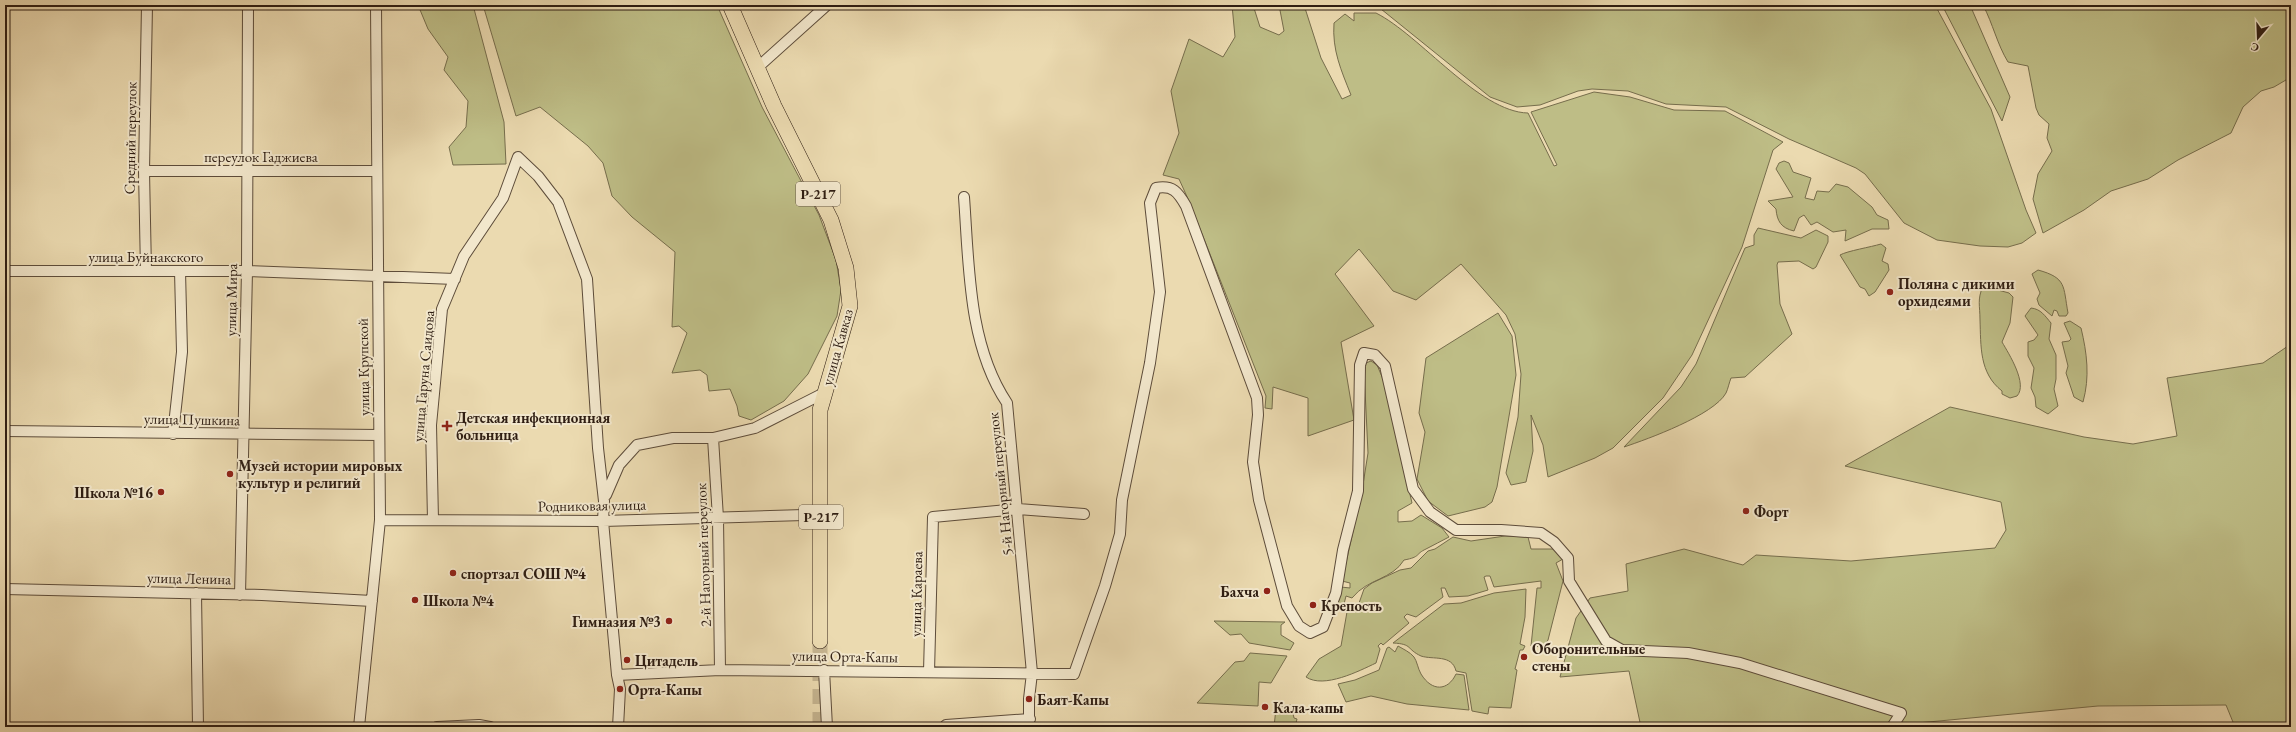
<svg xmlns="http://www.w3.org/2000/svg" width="2296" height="732" viewBox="0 0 2296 732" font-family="'EB Garamond',serif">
  <rect width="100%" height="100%" fill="#ebdab0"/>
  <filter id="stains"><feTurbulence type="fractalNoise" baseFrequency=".005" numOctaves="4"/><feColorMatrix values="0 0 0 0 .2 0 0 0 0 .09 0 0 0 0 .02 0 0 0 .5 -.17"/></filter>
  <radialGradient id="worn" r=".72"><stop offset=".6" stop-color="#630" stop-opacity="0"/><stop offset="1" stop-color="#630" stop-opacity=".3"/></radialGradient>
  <path fill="#bebd86" stroke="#766d4c" d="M418 5H473L504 122 506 164 453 165 449 147 466 127 468 101 444 70 448 57 428 29Z
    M483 5H717L762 107 819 215 836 260 841 290 837 316 808 374 784 401 751 420 739 416 737 406 730 389 709 391 707 375 700 370 672 373 687 333 679 326 672 327 675 252 632 217 612 196 603 163 588 146 540 107 516 116Z
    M1232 5H1253L1260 27 1279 35 1284 31 1279 5H1304L1321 58 1342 99 1351 95C1341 70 1332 50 1334 23L1345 14 1354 21V13H1376C1420 35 1479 112 1528 113L1554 166 1557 165 1531 112 1594 92 1630 97 1674 110 1725 111 1783 142 1773 150 1742 247 1692 355 1663 398 1613 448 1595 458 1548 477 1543 445 1531 415 1533 451 1526 482 1511 485 1506 473 1518 417 1521 374 1515 334 1506 315 1461 264 1416 300 1393 291 1359 249 1335 274 1374 326 1341 342 1354 420 1308 436V398L1273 387 1272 409 1265 408 1266 396 1189 201 1179 179 1163 175 1179 133 1171 91 1189 39 1223 57 1235 37Z
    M1392 5H1935L1991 109 2026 210 2036 233 2022 243 2008 247 1980 246 1937 240 1904 223 1865 174 1856 168 1789 139 1726 107 1666 104 1628 91 1592 89 1578 91 1540 105 1517 107 1490 97 1381 9Z
    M1942 5H1970L2010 97 2002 121Z
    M1983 5H2291V77L2274 87 2261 91 2243 107 2231 133 2178 160 2148 179 2111 191 2084 210 2043 233 2033 199 2038 174 2052 151 2047 138 2049 124 2039 115 2036 108 2028 66 2008 62C1997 44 1993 24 1983 5Z
    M1784 161 1789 163 1793 172 1811 178 1805 198 1814 200 1817 191 1829 192 1836 184 1848 187 1872 207 1877 215 1888 220 1889 229H1872L1845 241 1846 230 1833 232 1817 222 1811 225 1804 215 1799 218 1794 231C1781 228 1777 221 1776 209L1768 201 1793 197 1776 169 1779 163Z
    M1758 228 1801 238 1816 230 1828 236V242L1816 267 1813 269 1799 261 1778 262 1777 265 1780 304 1792 334 1745 377 1731 378C1729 383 1728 389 1726 393 1714 415 1648 439 1624 447L1681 387 1696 364 1745 248 1754 245V235Z
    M1881 244 1886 248 1882 261 1888 264 1889 270 1875 292 1869 296 1865 289 1860 287 1840 255C1847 251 1871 247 1881 244Z
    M2038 270C2067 278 2063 286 2068 313L2066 316H2059L2057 311 2054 310 2052 316 2039 305 2037 299 2040 293 2032 274Z
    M1983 286 2009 293 2013 297 2010 323 2002 342C2009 354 2028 384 2017 396L2010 398 2002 394V391C1979 373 1981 346 1980 320 1980 305 1977 300 1983 286Z
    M2031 308C2041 309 2045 316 2051 323L2049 339 2056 355V379L2054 389 2058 406 2048 414 2036 407 2035 397 2031 388 2034 368 2028 356V342L2034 340 2038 335 2025 316Z
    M1498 313 1512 336 1516 375 1497 487 1492 502 1485 507 1448 516 1428 501 1417 479 1425 432 1419 413 1426 358Z
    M2070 321 2081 328C2087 353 2090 377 2083 402L2074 397 2066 373 2068 366 2062 342 2069 341 2071 339 2064 323Z
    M2291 344V727H2235L2226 705 2098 706 1907 724 1902 727H1641L1629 671 1560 677 1576 618 1590 598 1628 591 1626 564 1684 549 1743 565 1756 555 1851 561 1995 548 2006 530 2001 502 1845 466 1950 407 2084 437 2133 444 2177 436 2167 378 2263 363Z
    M1371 361 1377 365 1383 379 1412 503 1398 511V522L1412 521 1421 515 1442 528 1449 537C1441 541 1434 545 1426 549 1415 554 1421 557 1404 560 1392 580 1368 578 1352 598L1346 596 1343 608H1340L1338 604 1341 587 1350 588V583L1342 581 1362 491 1368 453 1364 368 1366 363Z
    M1505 536 1528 537 1531 549H1555L1563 559 1556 563 1563 581 1548 640 1543 647 1531 646 1537 588H1541V581L1494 587 1490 576H1486L1484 577 1488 590 1468 596 1449 597 1445 588H1441L1443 597 1416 617 1407 614 1404 617 1409 623 1383 645 1381 643 1378 646 1380 649 1376 663C1359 671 1324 689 1306 677L1319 659 1341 646 1347 612 1358 606 1364 589 1372 583 1400 570 1411 568 1428 551 1435 549 1453 537 1471 541Z
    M1526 589 1525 617 1520 644 1525 646 1523 650H1520L1515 669 1517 670 1511 708 1489 707 1488 714 1472 711 1466 673 1456 671C1452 654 1433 660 1421 656 1406 649 1413 644 1393 643L1444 604 1461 603 1494 593Z
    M1214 621 1285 622 1281 625V635L1294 643 1290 650 1249 643 1241 634 1230 635Z
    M1398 646C1403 649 1410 652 1414 657 1417 661 1418 669 1421 674 1432 692 1448 691 1456 674L1464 675 1469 710 1407 704 1371 696 1346 702 1338 684 1355 680 1379 670 1387 648 1389 647 1395 652Z
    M1250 653 1287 656 1271 683 1259 682 1258 706 1197 703 1235 662 1244 661Z
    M1291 705 1294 718 1297 719 1295 727H1274L1276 708Z"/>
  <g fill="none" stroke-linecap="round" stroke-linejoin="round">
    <path stroke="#c5b490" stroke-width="15" stroke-dasharray="15 8" stroke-linecap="butt" d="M820 727V641"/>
    <defs>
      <path id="minor" d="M757 68 827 5
        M144 171H377
        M964 197C969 265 968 345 1007 403L1032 673 1029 699V727
        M5 271H247L455 279
        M146 271 144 171 147 5
        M5 431 379 435
        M173 434 182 352 180 271
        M713 438 718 518 720 670
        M606 495 619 465 637 445 673 438H713L755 428 824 393
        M380 520 603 521 804 515
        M433 520 431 425 442 309 464 256 503 198 518 157 538 176 558 202 587 279 598 448 604 501 603 521 617 675 620 689 618 727
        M5 589 262 595 372 601
        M196 593 198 727
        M240 595 247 271 248 5
        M824 670 827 727
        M929 672 933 517 1018 509 1084 514
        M617 675 720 670 1074 674 1105 586 1120 534 1122 500 1150 363 1160 292 1150 203 1156 188C1173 185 1178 192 1186 206L1257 398 1258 415 1253 462 1259 500 1287 606 1299 626 1310 633 1323 627 1336 593 1343 550 1358 491 1360 365 1364 353 1375 355 1385 366 1413 489 1430 512 1456 530H1501L1541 533 1554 542 1568 558 1569 581 1606 641 1622 650 1688 653 1740 663 1901 713 1892 727
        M359 727 380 520 376 5
        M437 727 479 725 490 727
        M944 727 946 725 1030 719"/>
      <path id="highway" d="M730 5 774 106 831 220 846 268 850 306 820 410V641"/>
    </defs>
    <use href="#minor" stroke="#5d4c3a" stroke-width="12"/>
    <use href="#highway" stroke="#2e1d12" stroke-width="16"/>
    <use href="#minor" stroke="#f2e7cc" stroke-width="10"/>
    <use href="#highway" stroke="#ebdab0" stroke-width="15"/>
  </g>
  <g fill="#8f2418" stroke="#f2e7cc" stroke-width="1.5">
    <circle cx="1890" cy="292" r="4"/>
    <path d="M445 420h4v4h4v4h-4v4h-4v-4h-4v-4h4z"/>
    <circle cx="230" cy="474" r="4"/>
    <circle cx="161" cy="492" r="4"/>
    <circle cx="1746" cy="511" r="4"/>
    <circle cx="453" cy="573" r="4"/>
    <circle cx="1267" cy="591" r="4"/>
    <circle cx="415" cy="600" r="4"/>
    <circle cx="1313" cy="605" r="4"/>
    <circle cx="669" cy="621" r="4"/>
    <circle cx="1524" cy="657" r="4"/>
    <circle cx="627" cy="660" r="4"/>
    <circle cx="620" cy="689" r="4"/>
    <circle cx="1029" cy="699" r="4"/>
    <circle cx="1265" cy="707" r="4"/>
  </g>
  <g text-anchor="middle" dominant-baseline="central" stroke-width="4" stroke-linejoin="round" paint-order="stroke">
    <g fill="#f2e7cc" stroke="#695a4a" stroke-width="1">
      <rect x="796" y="182" width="44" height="24" rx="3"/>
      <rect x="799" y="505" width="44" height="24" rx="3"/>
    </g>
    <g font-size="14" font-weight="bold" fill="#2e1d12">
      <text x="818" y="194">Р-217</text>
      <text x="821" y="517">Р-217</text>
    </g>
    <g font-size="15" fill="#2e1d12" stroke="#f2e7cc">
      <text transform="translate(130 138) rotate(-89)">Средний переулок</text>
      <text x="261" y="156">переулок Гаджиева</text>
      <text x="146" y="256">улица Буйнакского</text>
      <text transform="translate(231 300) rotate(-89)">улица Мира</text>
      <text transform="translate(837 347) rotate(-74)">улица Кавказ</text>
      <text transform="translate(363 367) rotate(-91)">улица Крупской</text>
      <text transform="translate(423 376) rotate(-85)">улица Гаруна Саидова</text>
      <text transform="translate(192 419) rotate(1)">улица Пушкина</text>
      <text transform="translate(1000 484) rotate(-96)">5-й Нагорный переулок</text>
      <text transform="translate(592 505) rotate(-1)">Родниковая улица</text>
      <text transform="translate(703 555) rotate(-92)">2-й Нагорный переулок</text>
      <text transform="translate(189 578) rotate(1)">улица Ленина</text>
      <text transform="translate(916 594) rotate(-89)">улица Караева</text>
      <text transform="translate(845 656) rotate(1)">улица Орта-Капы</text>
    </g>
    <g font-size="15" font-weight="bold" fill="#2e1d12" stroke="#f2e7cc" text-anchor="start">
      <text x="1898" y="283">Поляна с дикими<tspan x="1898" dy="17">орхидеями</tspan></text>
      <text x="456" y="417">Детская инфекционная<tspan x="456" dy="17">больница</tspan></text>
      <text x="238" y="465">Музей истории мировых<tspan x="238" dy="17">культур и религий</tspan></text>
      <text x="153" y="492" text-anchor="end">Школа №16</text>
      <text x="1754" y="511">Форт</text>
      <text x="461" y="573">спортзал СОШ №4</text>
      <text x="1259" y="591" text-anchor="end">Бахча</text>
      <text x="423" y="600">Школа №4</text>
      <text x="1321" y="605">Крепость</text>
      <text x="661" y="621" text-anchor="end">Гимназия №3</text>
      <text x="1532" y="648">Оборонительные<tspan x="1532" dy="17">стены</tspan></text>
      <text x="635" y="660">Цитадель</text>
      <text x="628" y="689">Орта-Капы</text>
      <text x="1037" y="699">Баят-Капы</text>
      <text x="1273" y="707">Кала-капы</text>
    </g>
  </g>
  <rect width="2296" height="732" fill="none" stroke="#ebdab0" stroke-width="20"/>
  <rect x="6" y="6" width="2284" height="720" fill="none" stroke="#2e1d12" stroke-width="2"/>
  <rect x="10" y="10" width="2276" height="712" fill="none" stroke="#2e1d12"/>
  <g transform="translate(2258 38) rotate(199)" stroke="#f2e7cc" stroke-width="3" paint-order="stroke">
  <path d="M0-3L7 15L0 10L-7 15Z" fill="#2e1d12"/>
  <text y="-6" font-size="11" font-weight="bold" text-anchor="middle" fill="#2e1d12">С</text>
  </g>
  <rect width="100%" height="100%" filter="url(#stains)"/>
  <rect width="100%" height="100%" fill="url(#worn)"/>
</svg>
